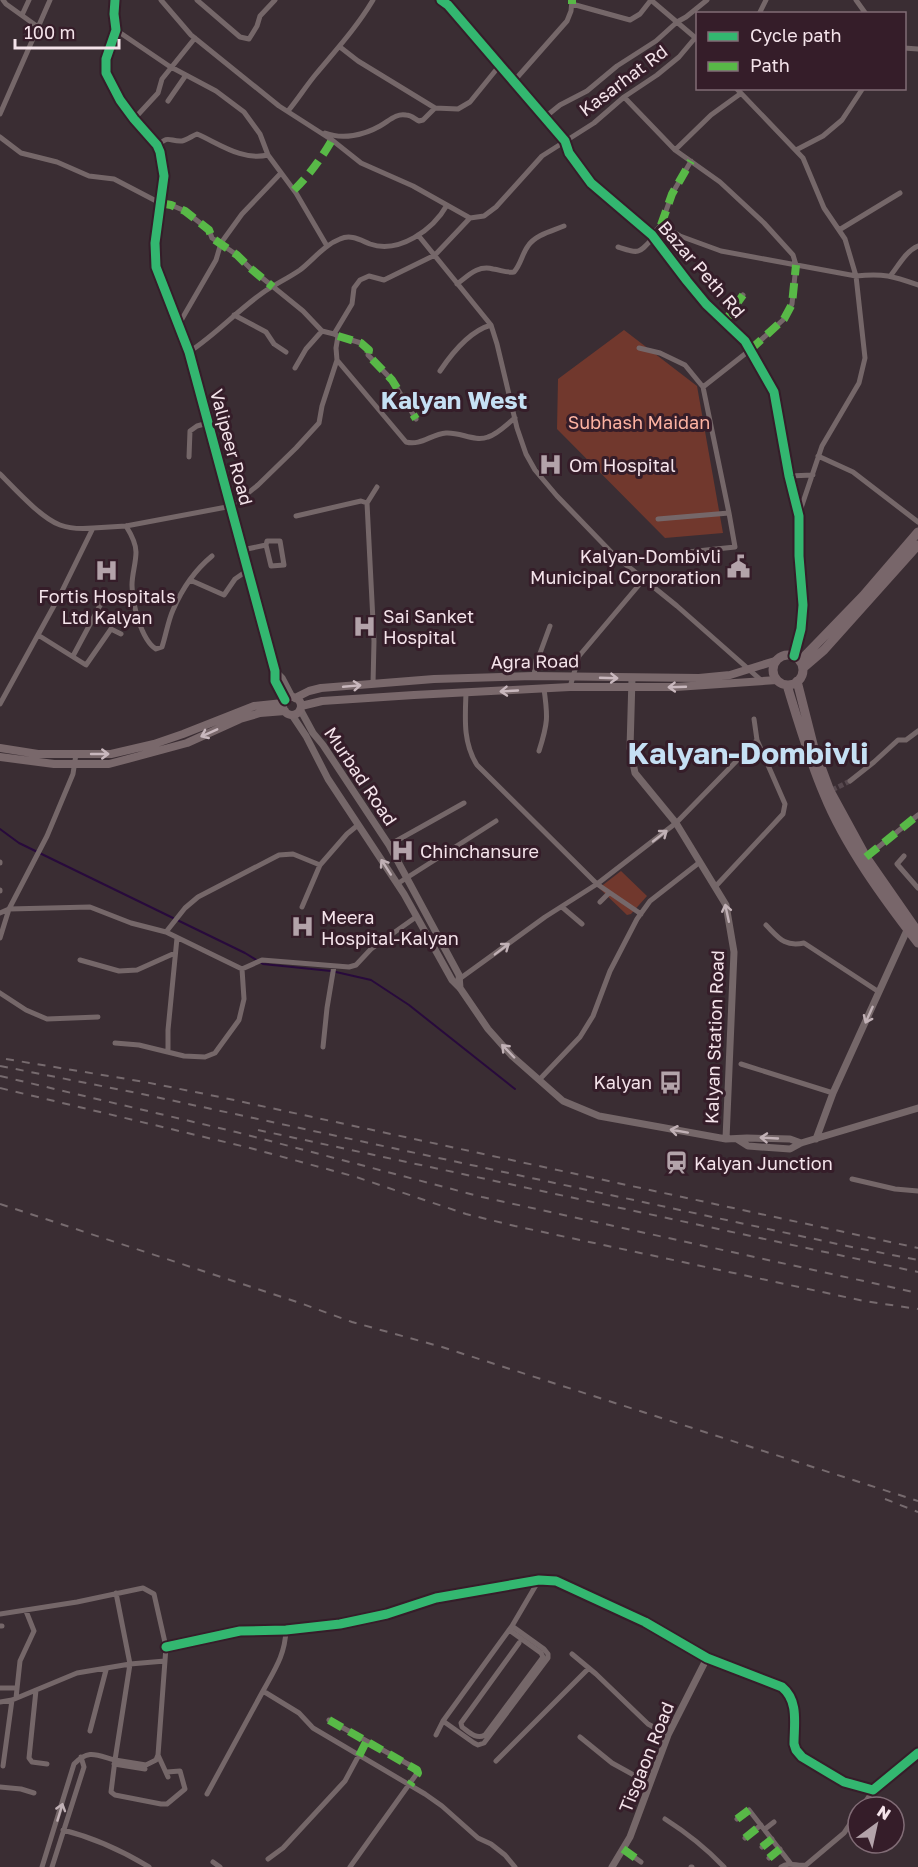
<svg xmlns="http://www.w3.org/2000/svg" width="918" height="1867" viewBox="0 0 918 1867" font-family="'Golos Text',sans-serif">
  <rect width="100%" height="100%" fill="#3a2d33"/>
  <path fill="#71382d" d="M624 330 697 386 723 533 665 538 557 429 558 379Z
    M621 871 647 896 631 914 627 915 599 888Z"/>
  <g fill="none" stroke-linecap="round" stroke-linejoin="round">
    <path stroke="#280a3c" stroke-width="2" d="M0 829 19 843 245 953 263 964 331 971
      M336 972 371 980 409 1005 515 1089"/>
    <path stroke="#56484e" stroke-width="5" stroke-dasharray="5 2.5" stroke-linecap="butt" d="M832 790 850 781"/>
    <path stroke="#756769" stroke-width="5" d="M3 0 6 4 38 27
      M161 0 191 35 279 106 332 140 361 163 413 186 470 218 484 216 496 207 542 156 594 123 624 97 657 75 679 57 695 38
      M197 0 240 37 249 39 257 26 260 16 275 0
      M441 0 448 5 565 141 569 153 591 183 652 235 687 281 706 304 745 341 774 392 789 476 799 516V556L803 605 801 629 794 656
      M651 0 698 40
      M856 0 866 14
      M572 4 630 20 640 14 651 0
      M759 14 766 0
      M22 15 29 0
      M116 30 169 66 216 91 244 112 260 134 268 155 296 193 327 246
      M340 47 358 61 435 108
      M904 48 918 49
      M514 81 567 21 571 11 572 0
      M736 88 803 158 824 208 845 239 856 276 865 358 859 383 822 446 799 514
      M624 97 675 150 720 182 764 223 793 255 796 265 792 304 784 319 750 350 703 387 729 513 658 519
      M168 101 186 75
      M288 111C298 99 306 86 316 74 336 50 357 27 373 0
      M0 114 50 0
      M544 118 560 105 587 91 617 66 656 41 677 22 686 17 707 0
      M134 119 158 93 162 79 195 38
      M325 133C343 140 364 135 380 126 389 121 396 113 406 115 411 115 415 119 419 121L423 120 435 108 458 109 470 102 500 65
      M0 137 21 153 57 162 89 176 114 179 160 203 171 205 185 211 209 230 212 238 237 255 250 268 303 311 322 331 334 334
      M158 146C168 134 170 142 182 141 187 140 192 136 197 134 220 144 242 161 268 155
      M675 150 711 115 740 94
      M796 150 823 136 842 120 863 88
      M661 225 680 236 721 251 856 276C883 273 893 276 918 285
      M839 230 900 193
      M418 235 491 325 497 344 517 428 526 454 535 470 557 496 614 555 677 606 763 682
      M652 235 661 225 672 194 691 161
      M618 247C640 254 638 254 654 237
      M891 275C899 265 906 251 918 246
      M457 284C469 275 478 265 493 269 501 270 506 273 514 272 521 264 522 254 528 246 535 235 552 231 564 226
      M234 315 266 332 274 344 286 352
      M725 321 743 295
      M179 324 216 260 221 243 242 214 281 173
      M334 334 352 304 354 288 360 280 369 276 384 280 435 255 470 218
      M338 336 361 343 369 350 368 355 392 380 416 419
      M639 348 660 353 685 365 703 387
      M189 352C215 335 236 312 261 294 273 285 287 279 300 270 313 260 324 245 340 239 351 234 360 240 370 244 399 254 433 230 447 205
      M337 360 406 442C421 446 431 434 446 433 461 432 474 442 488 437 498 434 507 424 515 418
      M295 368 306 349 322 331
      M440 371C452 353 470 331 491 325
      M818 456 853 472 918 522
      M189 457 190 431 197 426 208 423
      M0 474C15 489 41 518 60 525 71 529 82 529 93 528
      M789 476 813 475
      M296 516 361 501 367 503
      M126 526C131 534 136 543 136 552 136 563 132 574 132 585 132 602 141 640 156 649L162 647C166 635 168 621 173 610 182 589 195 570 212 556
      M242 550 266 545 271 566 284 565 280 541H267L266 545
      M688 552 735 547 729 513
      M190 580 224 595 235 579 248 570
      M38 635 86 665 111 629 121 634
      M73 656 104 598
      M534 676 536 660 539 656 550 626
      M373 684 374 641 367 503 377 487
      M570 687 579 656 644 579
      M466 693C465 719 463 743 477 765L597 884 641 914
      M0 704 61 593 93 528 126 526 232 506 258 485 296 448 319 423 322 406 337 360 336 348 338 336 334 334
      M539 751C548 723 548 717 544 689
      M850 781 874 762 898 740H906L918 731
      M389 845 464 803
      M904 856 897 864 918 888
      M866 857 918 815
      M0 863V862
      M397 884 496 821
      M715 887 783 814 785 804 757 740 754 719
      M0 890V891
      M600 902 609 893
      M302 907 320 865 347 834 358 825
      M562 907 582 924
      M0 913 9 909 47 836 73 774 76 754
      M766 925C779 938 784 947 804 943L879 992
      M166 932 185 908 198 897 279 855 293 854 320 865
      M0 938 9 909 90 907 131 923 166 932 242 969
      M80 960 119 971 137 970 175 953
      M242 969 262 960 349 967 356 965 371 949 416 917
      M458 980 545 917 597 884 676 823 757 740
      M0 993 26 1010 47 1019 98 1017
      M115 1043 139 1045 184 1056 205 1057 215 1053 239 1020 244 999 242 969
      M323 1047 327 1008 334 966
      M168 1051V1030L177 938
      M741 1064 833 1093
      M539 1080 580 1037 593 1016 610 971 637 919 650 901 700 862
      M852 1179 895 1189 918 1191
      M0 1614 77 1602 143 1588 154 1594 166 1647 158 1755 156 1760 146 1765 115 1760 111 1792 115 1795 161 1804H167L185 1789 180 1771 167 1772
      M0 1626H2
      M286 1630C285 1655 275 1669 263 1691L299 1713 313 1728 425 1794 442 1806 478 1838 491 1844 505 1855 515 1867
      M509 1630 541 1653 543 1657 485 1735C476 1740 469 1732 462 1727L461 1723 519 1643
      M166 1647 240 1631 286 1630 340 1624 387 1614 436 1598 539 1580 556 1581 645 1622 707 1658
      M572 1654 596 1674 648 1724 668 1735
      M0 1688H17
      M36 1690 29 1758 32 1762 47 1764
      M16 1698 20 1661 34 1631 26 1611
      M0 1702 12 1700 77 1673 130 1664 165 1661
      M329 1720 415 1768 418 1772 350 1867
      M443 1721 474 1743 478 1745 484 1743 548 1658V1654L544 1649 512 1626
      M90 1731 106 1670
      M436 1735 443 1721 512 1626 539 1580
      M580 1737 612 1763 650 1784
      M158 1755 168 1777
      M496 1761 589 1668
      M114 1764 145 1769
      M3 1766 12 1700
      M0 1787 21 1789 34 1793
      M207 1794 263 1691
      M862 1807 873 1790
      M665 1819C687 1833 706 1848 724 1867
      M737 1819 749 1810 791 1864
      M765 1829 774 1822
      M63 1830C95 1838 121 1850 149 1867
      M745 1838 761 1825
      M762 1847 772 1839
      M623 1849 641 1862
      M769 1858 780 1849
      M268 1859 283 1848 345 1781 366 1742
      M213 1862 220 1867
      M42 1867 74 1764C89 1749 96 1755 115 1760L130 1664 116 1593
      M52 1867 84 1767 81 1757
      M691 1867H692
      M781 1867C790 1861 797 1867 806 1865L844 1833 858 1812"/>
    <path stroke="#756769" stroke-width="7" d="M115 0 114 14 116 30 106 59V73L120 100 134 119 157 145 160 152 164 176 155 243 156 267 189 352 275 671V681L285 700
      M275 671 282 678 292 697
      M632 678 630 748 635 773 676 823 726 905 734 952 726 1139
      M300 709 313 733 323 745 389 845 459 975 460 988
      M292 715 306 736 328 779 404 894 452 980 460 988 488 1029 512 1056 563 1101 599 1116 726 1139 747 1138 790 1139 801 1143
      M737 1139 748 1146 790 1149 801 1143 918 1108
      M816 1139 833 1093 908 928
      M612 1867 630 1837 668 1735 707 1658 770 1682 782 1687 789 1693 794 1703V1744L796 1750 802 1757 844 1782 873 1790 918 1753"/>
    <path stroke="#79686b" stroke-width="8" d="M283 706a9 9 0 1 1 18 0a9 9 0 1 1-18 0Z
      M295 698 309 691 321 688 434 679 533 676 699 678 730 675 775 661
      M301 706 322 701 414 695 570 687H676L777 680
      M0 748 38 754H111L154 744 183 734 254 706 283 703
      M0 757 54 764H109L187 743 240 719 260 713 285 711"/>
    <path stroke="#78666a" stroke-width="9" d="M773 670a15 15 0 1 1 30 0a15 15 0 1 1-30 0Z
      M800 661 863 596 918 532
      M803 668 824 650 918 545
      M797 681 814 748 830 791 866 857 918 932
      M787 685C798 721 809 759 824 794 845 846 884 899 918 943"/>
    <path stroke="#766a6e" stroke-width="2" stroke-dasharray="8 8" stroke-linecap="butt" d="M6 1059 145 1082 220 1097 918 1248
      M0 1066 142 1094 847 1246 918 1260
      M0 1076 236 1132 482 1197 918 1293
      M0 1088 250 1148 356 1177 466 1214 515 1226 864 1301 918 1309
      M258 1130 918 1272
      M0 1204 303 1304 352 1322 442 1347 918 1501
      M885 1499 918 1512"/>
    <path stroke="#58b947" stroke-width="8" stroke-dasharray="15 8" stroke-linecap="butt" d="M572 4V0
      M294 190C309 175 321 159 332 140
      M160 203 171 205 185 211 209 230 212 238 237 255 250 268 273 287
      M661 225 672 194 691 161
      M725 321 743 295
      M338 336 361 343 369 350 368 355 392 380 416 419
      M750 350 784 319 792 304 796 265
      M866 857 918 815
      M329 1720 417 1770 418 1773 410 1785
      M359 1756 366 1742
      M737 1819 749 1810
      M745 1838 761 1825
      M762 1847 772 1839
      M623 1849 641 1862
      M769 1858 780 1849"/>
    <defs>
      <path id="cycleway" d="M115 0 114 14 116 30 106 59V73L120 100 134 119 157 145 160 152 164 176 155 243 156 267 189 352 275 671V681L285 700
        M441 0 448 5 565 141 569 153 591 183 652 235 687 281 706 304 745 341 774 392 789 476 799 516V556L803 605 801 629 794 656
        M166 1647 240 1631 286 1630 340 1624 387 1614 436 1598 539 1580 556 1581 645 1622 707 1658 782 1687C799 1701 794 1724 794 1744L796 1750 802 1757 844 1782 873 1790 918 1753"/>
    </defs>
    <use href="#cycleway" stroke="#351d29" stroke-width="13"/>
    <use href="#cycleway" stroke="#33b770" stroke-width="9"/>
  </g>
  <defs><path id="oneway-shaft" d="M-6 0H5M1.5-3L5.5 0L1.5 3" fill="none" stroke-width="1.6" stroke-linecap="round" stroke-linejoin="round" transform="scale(1.5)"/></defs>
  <g stroke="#c9b8be">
    <use href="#oneway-shaft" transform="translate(609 678) rotate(2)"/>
    <use href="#oneway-shaft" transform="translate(352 686) rotate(-5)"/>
    <use href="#oneway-shaft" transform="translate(677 687) rotate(178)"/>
    <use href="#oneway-shaft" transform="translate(509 691) rotate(177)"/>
    <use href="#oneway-shaft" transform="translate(209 733) rotate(156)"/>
    <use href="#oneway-shaft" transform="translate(100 754)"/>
  </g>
  <g stroke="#c1b1b6">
    <use href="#oneway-shaft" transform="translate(660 836) rotate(-38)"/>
    <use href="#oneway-shaft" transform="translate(386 867) rotate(-123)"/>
    <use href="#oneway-shaft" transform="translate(727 913) rotate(-102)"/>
    <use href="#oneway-shaft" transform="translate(502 949) rotate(-37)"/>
    <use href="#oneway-shaft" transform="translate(869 1015) rotate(114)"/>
    <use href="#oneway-shaft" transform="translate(508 1051) rotate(-134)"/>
    <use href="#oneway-shaft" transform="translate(679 1131) rotate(-170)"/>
    <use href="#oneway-shaft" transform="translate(769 1138) rotate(-177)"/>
    <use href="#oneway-shaft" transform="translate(60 1812) rotate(-73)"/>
  </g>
  <defs>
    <symbol id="hospital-bare" viewBox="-9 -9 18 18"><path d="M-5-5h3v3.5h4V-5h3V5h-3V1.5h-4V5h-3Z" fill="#b3a3aa" stroke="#351d29" stroke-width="2.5" paint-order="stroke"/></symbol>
    <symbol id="civic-bare" viewBox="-9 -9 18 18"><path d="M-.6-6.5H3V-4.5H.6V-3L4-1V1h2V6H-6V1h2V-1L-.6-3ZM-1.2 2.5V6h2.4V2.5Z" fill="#b3a3aa" stroke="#351d29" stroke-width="2.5" paint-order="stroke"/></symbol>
    <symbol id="bus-bare" viewBox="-9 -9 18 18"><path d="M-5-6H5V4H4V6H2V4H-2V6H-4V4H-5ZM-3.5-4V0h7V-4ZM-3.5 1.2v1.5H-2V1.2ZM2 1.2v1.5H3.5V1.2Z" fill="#b3a3aa" stroke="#351d29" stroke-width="2.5" paint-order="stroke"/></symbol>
    <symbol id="station-bare" viewBox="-9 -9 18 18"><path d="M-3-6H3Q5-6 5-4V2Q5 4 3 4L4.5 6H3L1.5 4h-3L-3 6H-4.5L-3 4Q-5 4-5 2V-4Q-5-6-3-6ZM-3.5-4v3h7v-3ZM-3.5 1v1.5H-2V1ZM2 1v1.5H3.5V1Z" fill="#b3a3aa" stroke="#351d29" stroke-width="2.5" paint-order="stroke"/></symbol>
  </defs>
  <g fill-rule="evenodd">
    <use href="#hospital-bare" x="534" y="448" width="33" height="33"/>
    <use href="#civic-bare" x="722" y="550" width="33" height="33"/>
    <use href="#hospital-bare" x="90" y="554" width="33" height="33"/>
    <use href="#hospital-bare" x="348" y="610" width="33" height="33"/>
    <use href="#hospital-bare" x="386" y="834" width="33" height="33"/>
    <use href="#hospital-bare" x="286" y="910" width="33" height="33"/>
    <use href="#bus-bare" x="654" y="1066" width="33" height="33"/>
    <use href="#station-bare" x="660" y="1146" width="33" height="33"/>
  </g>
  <g text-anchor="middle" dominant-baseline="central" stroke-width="6" stroke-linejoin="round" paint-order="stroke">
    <g font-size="18" fill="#f4e3ea" stroke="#351d29">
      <text transform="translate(623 80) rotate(-37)">Kasarhat Rd</text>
      <text transform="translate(702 269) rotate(49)">Bazar Peth Rd</text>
      <text transform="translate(232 447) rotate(75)">Valipeer Road</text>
      <text transform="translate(535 661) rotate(-1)">Agra Road</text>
      <text transform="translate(361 776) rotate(56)">Murbad Road</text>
      <text transform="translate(714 1037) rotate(-88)">Kalyan Station Road</text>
      <text transform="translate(646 1757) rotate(-68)">Tisgaon Road</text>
    </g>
    <g font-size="18" fill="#fdb3a2" stroke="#351d29">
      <text x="639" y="422">Subhash Maidan</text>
    </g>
    <g font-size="18" fill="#f4e3ea" stroke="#351d29" text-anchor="start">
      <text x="569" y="465">Om Hospital</text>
      <text x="721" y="556" text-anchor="end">Kalyan-Dombivli<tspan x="721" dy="21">Municipal Corporation</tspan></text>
      <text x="107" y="596" text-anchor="middle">Fortis Hospitals<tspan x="107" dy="21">Ltd Kalyan</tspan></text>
      <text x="383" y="616">Sai Sanket<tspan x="383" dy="21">Hospital</tspan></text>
      <text x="420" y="851">Chinchansure</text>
      <text x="321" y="917">Meera<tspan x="321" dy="21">Hospital-Kalyan</tspan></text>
      <text x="652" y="1082" text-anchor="end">Kalyan</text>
      <text x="694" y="1163">Kalyan Junction</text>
    </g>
    <g font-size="24" font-weight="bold" fill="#c5e0f4" stroke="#351d29">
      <text x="454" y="399">Kalyan West</text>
    </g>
    <g font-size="30" font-weight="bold" fill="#c5e0f4" stroke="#351d29">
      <text x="748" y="753">Kalyan-Dombivli</text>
    </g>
  </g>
  <rect x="696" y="12" width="210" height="78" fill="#351d29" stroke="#816c76" stroke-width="1.5"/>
  <rect x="708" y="32" width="30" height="9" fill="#33b770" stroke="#816c76" stroke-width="1.5"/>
  <text x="750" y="42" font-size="18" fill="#f4e3ea">Cycle path</text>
  <rect x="708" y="62" width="30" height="9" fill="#58b947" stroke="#816c76" stroke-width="1.5"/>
  <text x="750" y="72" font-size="18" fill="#f4e3ea">Path</text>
  <g transform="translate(876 1825) rotate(33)"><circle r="28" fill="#351d29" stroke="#816c76" stroke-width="1.5"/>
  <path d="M0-4.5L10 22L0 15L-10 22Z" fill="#b3a3aa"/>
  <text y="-9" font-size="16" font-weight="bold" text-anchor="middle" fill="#f4e3ea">N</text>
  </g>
  <path d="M15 39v9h104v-9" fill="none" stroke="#f4e3ea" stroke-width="3"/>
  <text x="24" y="39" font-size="18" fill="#f4e3ea" stroke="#351d29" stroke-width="4.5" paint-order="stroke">100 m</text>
</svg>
